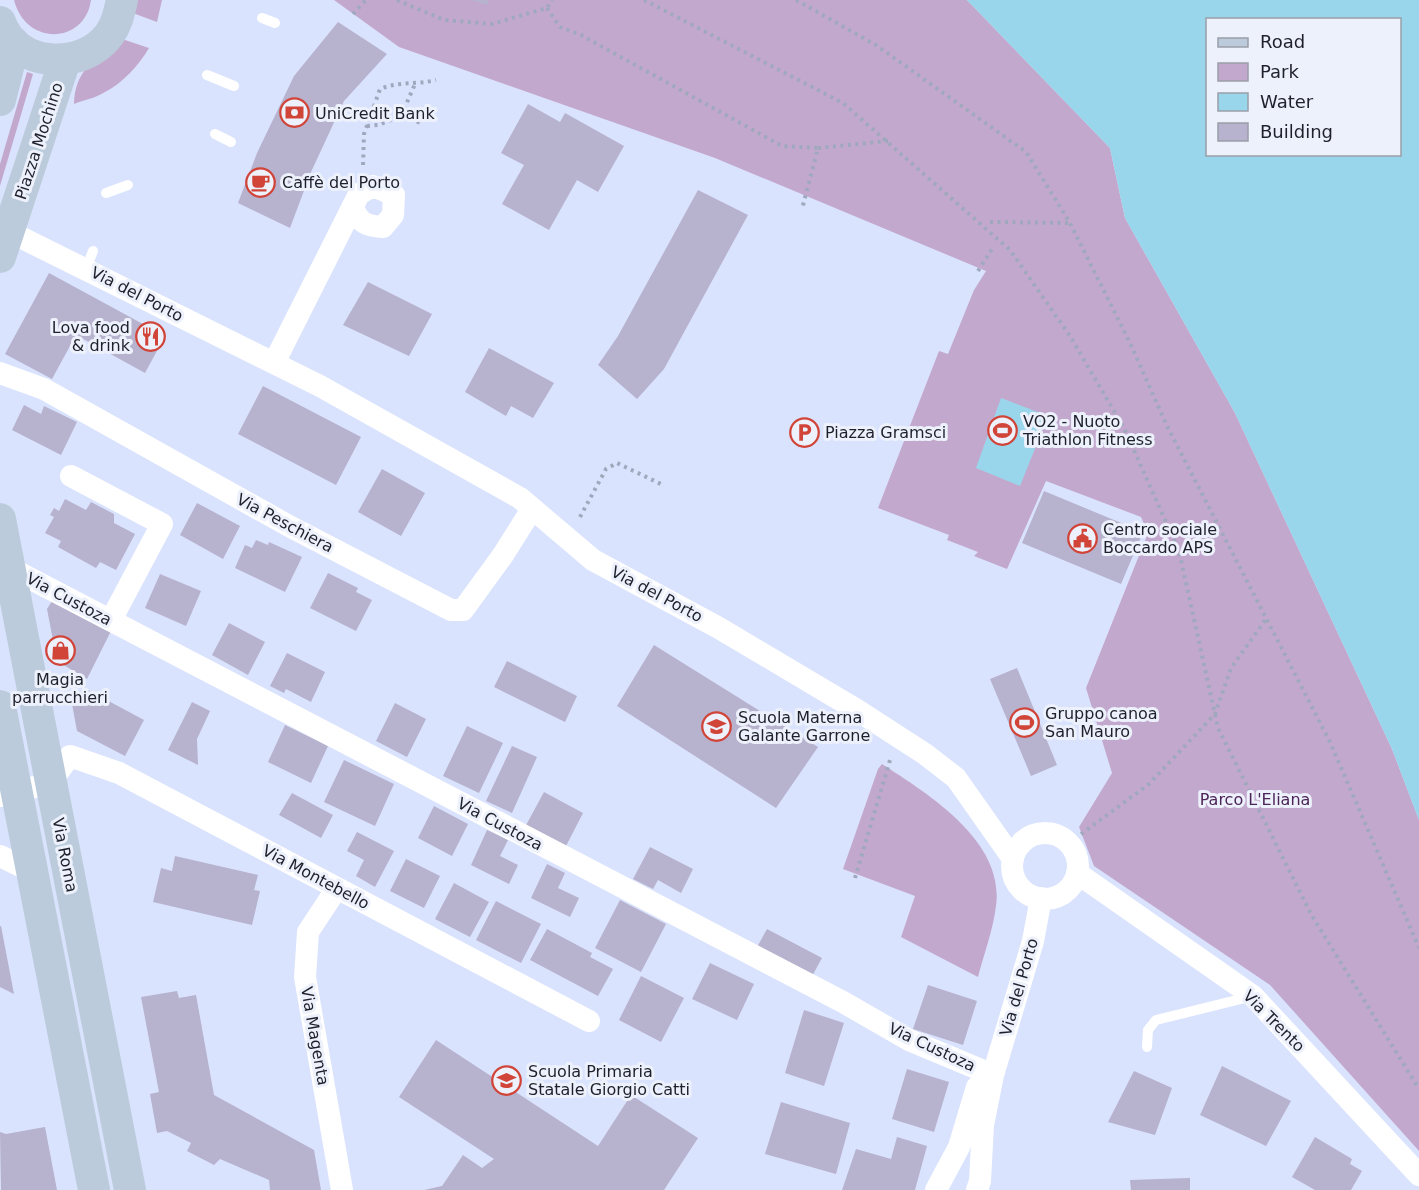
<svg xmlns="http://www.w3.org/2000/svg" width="1419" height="1190" viewBox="0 0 1419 1190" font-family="'DejaVu Sans',sans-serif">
  <rect width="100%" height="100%" fill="#dae3fe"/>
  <path fill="#c3a8cd" d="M14 0H91C85 44 26 47 14 0Z
    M131 0H162L157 22 130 12Z
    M334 0H967L1110 148 1125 218 1235 413 1392 749 1419 820V1151L1270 985 1094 866 1079 827 1112 773 1086 688 1148 533 1141 517 1046 481 1007 569 974 556 978 552 947 540 949 535 878 508 939 351 948 354 974 290 986 271 715 158 399 47Z
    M125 40 149 48C139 65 123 83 105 92 96 98 84 100 74 104 75 70 94 60 119 41Z
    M27 72 33 74 0 186V164Z
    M882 764C928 794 1005 841 996 906 993 930 984 954 978 977L901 937 915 896 843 869 878 769Z"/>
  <path fill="#9ad6eb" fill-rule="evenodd" d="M967 0H1419V820L1392 749 1235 413 1125 218 1110 148ZM1208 20H1400V154H1208Z
    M1001 398 1048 416 1020 486 976 468Z"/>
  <path fill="#b7b2cd" d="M471 0H489L487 5Z
    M338 22 387 54 344 101 311 172 290 228 238 203 257 153 294 76Z
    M528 104 560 122 565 113 624 146 598 192 577 180 549 230 502 204 524 165 501 153Z
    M698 190 748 215 664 369 637 399 598 365 618 336Z
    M49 273 165 336 145 373 76 335 52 379 5 354Z
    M368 282 432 314 409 356 343 325Z
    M489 348 554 383 533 418 511 406 506 416 465 392Z
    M263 386 361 437 336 485 238 434Z
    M24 405 41 414 44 406 77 422 61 455 12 430Z
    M382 469 425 493 401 536 358 512Z
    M1044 491 1143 532 1121 584 1022 543Z
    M65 499 86 510 91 502 114 514V523L135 534 116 570 100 562 96 568 58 547 61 541 45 533 54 517 50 515 54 508 59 511Z
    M197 503 240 526 223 559 180 535Z
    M256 540 268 545 269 542 302 557 285 592 235 568 245 545 252 548Z
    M328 573 358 588 356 592 372 600 356 631 310 608Z
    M160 574 201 591 186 626 145 608Z
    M52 601 111 631 87 679 57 661 47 609Z
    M229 623 265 642 248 675 212 655Z
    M654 645 818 747 776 808 617 706Z
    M287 653 325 672 311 702 286 689 284 693 270 686Z
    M507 661 577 696 565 722 494 687Z
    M1017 668 1057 765 1031 776 990 679Z
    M88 690 144 720 125 756 77 731 70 693Z
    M192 702 210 711 197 739 198 765 168 750Z
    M395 703 426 719 407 757 376 741Z
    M285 725 328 746 311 783 268 762Z
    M467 726 503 743 479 793 443 776Z
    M512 746 537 757 512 813 486 801Z
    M344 760 394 784 375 826 324 802Z
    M544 792 583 813 565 848 525 827Z
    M292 793 333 815 321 838 279 815Z
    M434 806 468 824 452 856 418 838Z
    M487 830 508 840 500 856 518 865 509 884 471 865Z
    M357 832 394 851 375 887 356 876 364 860 347 851Z
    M650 847 693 869 681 893 658 880 653 889 633 879Z
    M175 856 258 875 254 890 260 891 252 925 153 902 161 868 172 871Z
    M406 859 440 876 424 908 390 891Z
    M547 864 565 873 558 888 579 898 570 917 531 898Z
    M454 883 489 902 470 937 435 919Z
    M620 900 666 924 641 972 595 948Z
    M496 901 541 924 521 963 476 940Z
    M0 926H1L14 994 0 987Z
    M547 929 592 953 590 957 613 969 598 996 530 960Z
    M767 929 822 958 811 978 756 949Z
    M710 963 754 984 737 1020 692 999Z
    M641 976 684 998 661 1042 619 1020Z
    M928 985 977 1001 963 1045 913 1029Z
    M177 991 179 998 196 995 214 1095 314 1150 321 1190H270L269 1180 220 1159 214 1165 187 1151 191 1143 167 1131 157 1133 150 1094 159 1092 141 997Z
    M804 1010 844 1023 824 1086 785 1073Z
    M436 1040 598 1146 631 1095 698 1138 664 1190H424L442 1186 463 1155 482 1168 494 1159 399 1097Z
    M1222 1066 1291 1101 1266 1146 1200 1115Z
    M907 1069 949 1082 934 1132 892 1119Z
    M1134 1071 1172 1088 1155 1135 1108 1122Z
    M781 1102 850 1123 836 1174 765 1154Z
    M45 1127 57 1190H1L0 1132 6 1134Z
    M897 1137 927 1146 915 1190H842L856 1149 891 1159Z
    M1315 1137 1352 1159 1350 1164 1362 1171 1351 1190H1315L1292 1177Z
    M1190 1178V1190H1131L1130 1180Z"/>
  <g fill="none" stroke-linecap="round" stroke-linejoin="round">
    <path stroke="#a0a8bd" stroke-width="4" stroke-dasharray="3 4.5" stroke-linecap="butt" d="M397 0 444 20 492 24 547 8 552 0
      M644 0 843 103 1010 250 1070 336 1124 428 1179 551 1218 728 1312 916 1419 1089
      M796 0 876 45 1026 152 1070 223 1130 343 1167 426 1330 742 1419 948
      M547 8 560 27 581 35 782 146 818 148 802 209
      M353 14 366 0
      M401 116 415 84
      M367 126 378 125 401 116 421 123 428 109
      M818 148 889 141
      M363 165 364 134 380 89C400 81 416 85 436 80
      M990 222 1069 223
      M978 271 994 246
      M580 517 606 469 617 463 663 485
      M1069 843 1149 784 1215 714 1231 668 1266 619
      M855 878 890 760"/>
    <path stroke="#fff" stroke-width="10" d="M262 18 275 23
      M207 75 234 86
      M215 134 231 142
      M106 193 128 185
      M86 269 93 251
      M1147 1047 1148 1030 1156 1020 1253 996"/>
    <path stroke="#fff" stroke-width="22" d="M0 227 320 386 520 498 593 560 719 628 857 710 925 754 956 778 1013 859
      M274 363 359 194 373 186 394 195 393 215 383 227C366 226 359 223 353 207
      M0 373 44 389 289 526 451 610H463L503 555 532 509
      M71 476 162 524 111 620
      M10 568 843 1002 909 1040 993 1075
      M0 796 50 783 70 756 119 773 589 1021
      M1012 866a33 33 0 1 1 66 0a33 33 0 1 1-66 0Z
      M0 856 31 871
      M1077 873 1253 996 1419 1175
      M337 888 308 932 305 977 342 1190
      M936 1190 959 1147 977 1087 984 1081
      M977 1190 980 1181 983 1125 993 1075 1033 941 1041 898"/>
    <path stroke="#bbcbdb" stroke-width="32" d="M0 22C16 68 82 71 109 35 117 24 119 13 122 0
      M0 100 14 43
      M0 257 65 60
      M0 519 130 1190
      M0 706 94 1190"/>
  </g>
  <defs>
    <symbol id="bank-ring" viewBox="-11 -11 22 22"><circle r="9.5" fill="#edf1fc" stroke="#d14438" stroke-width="1.5"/><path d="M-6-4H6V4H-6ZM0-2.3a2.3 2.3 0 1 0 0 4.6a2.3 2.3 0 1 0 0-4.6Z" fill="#d14438"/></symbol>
    <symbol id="cafe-ring" viewBox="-11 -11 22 22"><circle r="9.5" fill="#edf1fc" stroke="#d14438" stroke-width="1.5"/><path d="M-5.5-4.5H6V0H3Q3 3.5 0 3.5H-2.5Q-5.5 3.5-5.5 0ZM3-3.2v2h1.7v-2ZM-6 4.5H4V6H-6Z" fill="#d14438"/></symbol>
    <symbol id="restaurant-ring" viewBox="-11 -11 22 22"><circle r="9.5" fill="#edf1fc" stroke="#d14438" stroke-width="1.5"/><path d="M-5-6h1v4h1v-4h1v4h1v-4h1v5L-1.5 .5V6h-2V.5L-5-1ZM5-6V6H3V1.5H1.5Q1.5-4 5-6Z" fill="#d14438"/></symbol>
    <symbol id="stadium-ring" viewBox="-11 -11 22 22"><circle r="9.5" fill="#edf1fc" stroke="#d14438" stroke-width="1.5"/><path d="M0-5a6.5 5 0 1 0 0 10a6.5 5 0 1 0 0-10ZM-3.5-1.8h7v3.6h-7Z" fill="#d14438"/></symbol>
    <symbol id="parking-ring" viewBox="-11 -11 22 22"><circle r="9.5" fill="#edf1fc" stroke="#d14438" stroke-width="1.5"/><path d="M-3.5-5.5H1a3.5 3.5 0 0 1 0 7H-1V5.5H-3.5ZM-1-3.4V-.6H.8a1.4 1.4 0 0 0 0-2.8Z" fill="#d14438"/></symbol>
    <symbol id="civic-ring" viewBox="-11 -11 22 22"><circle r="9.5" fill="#edf1fc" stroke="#d14438" stroke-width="1.5"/><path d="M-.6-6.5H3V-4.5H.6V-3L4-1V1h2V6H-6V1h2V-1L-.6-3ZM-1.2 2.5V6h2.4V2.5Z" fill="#d14438"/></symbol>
    <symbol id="shop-ring" viewBox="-11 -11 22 22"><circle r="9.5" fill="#edf1fc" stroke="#d14438" stroke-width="1.5"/><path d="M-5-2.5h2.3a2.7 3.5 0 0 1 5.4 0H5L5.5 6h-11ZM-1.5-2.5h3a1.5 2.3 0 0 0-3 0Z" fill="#d14438"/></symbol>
    <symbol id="school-ring" viewBox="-11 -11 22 22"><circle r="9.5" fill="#edf1fc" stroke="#d14438" stroke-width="1.5"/><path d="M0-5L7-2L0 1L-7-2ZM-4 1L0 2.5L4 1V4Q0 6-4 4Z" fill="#d14438"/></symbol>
  </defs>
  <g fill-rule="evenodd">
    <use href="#bank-ring" x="278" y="96" width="33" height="33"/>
    <use href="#cafe-ring" x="244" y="166" width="33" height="33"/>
    <use href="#restaurant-ring" x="134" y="320" width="33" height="33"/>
    <use href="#stadium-ring" x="986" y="414" width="33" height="33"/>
    <use href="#parking-ring" x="788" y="416" width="33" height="33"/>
    <use href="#civic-ring" x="1066" y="522" width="33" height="33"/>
    <use href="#shop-ring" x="44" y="634" width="33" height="33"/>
    <use href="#stadium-ring" x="1008" y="706" width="33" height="33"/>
    <use href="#school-ring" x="700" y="710" width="33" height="33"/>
    <use href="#school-ring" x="490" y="1064" width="33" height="33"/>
  </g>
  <g text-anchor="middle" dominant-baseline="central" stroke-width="6" stroke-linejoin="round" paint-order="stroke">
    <g font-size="16" fill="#1e212b" stroke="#edf1fc" text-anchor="start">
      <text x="315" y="113">UniCredit Bank</text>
      <text x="282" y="182">Caffè del Porto</text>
      <text x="130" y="327" text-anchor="end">Lova food<tspan x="130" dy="18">&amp; drink</tspan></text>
      <text x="1023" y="421">VO2 - Nuoto<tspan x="1023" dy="18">Triathlon Fitness</tspan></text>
      <text x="825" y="432">Piazza Gramsci</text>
      <text x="1103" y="529">Centro sociale<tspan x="1103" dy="18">Boccardo APS</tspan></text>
      <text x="60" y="679" text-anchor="middle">Magia<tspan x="60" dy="18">parrucchieri</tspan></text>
      <text x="1045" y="713">Gruppo canoa<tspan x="1045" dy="18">San Mauro</tspan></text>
      <text x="738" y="717">Scuola Materna<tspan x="738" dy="18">Galante Garrone</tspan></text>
      <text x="528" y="1071">Scuola Primaria<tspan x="528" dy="18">Statale Giorgio Catti</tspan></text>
    </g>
    <g font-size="16" fill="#1e212b" stroke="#edf1fc">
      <text transform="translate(39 141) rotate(-72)">Piazza Mochino</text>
      <text transform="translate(137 294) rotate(27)">Via del Porto</text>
      <text transform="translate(285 523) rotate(28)">Via Peschiera</text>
      <text transform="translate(657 594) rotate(28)">Via del Porto</text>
      <text transform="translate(69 599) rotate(28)">Via Custoza</text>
      <text transform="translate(500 824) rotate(28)">Via Custoza</text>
      <text transform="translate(65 855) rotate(79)">Via Roma</text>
      <text transform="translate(316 877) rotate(28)">Via Montebello</text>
      <text transform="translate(1019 987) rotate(-74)">Via del Porto</text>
      <text transform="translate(1274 1021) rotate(45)">Via Trento</text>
      <text transform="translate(315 1036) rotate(80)">Via Magenta</text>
      <text transform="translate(932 1047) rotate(25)">Via Custoza</text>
    </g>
    <g font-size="16" fill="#4b2458" stroke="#edf1fc">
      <text x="1255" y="799">Parco L'Eliana</text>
    </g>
  </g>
  <rect x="1206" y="18" width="195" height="138" fill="#edf1fc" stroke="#9a9ea8" stroke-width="1.5"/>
  <rect x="1218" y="38" width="30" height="9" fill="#bbcbdb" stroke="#9a9ea8" stroke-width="1.5"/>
  <text x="1260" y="48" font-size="18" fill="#1e212b">Road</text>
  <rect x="1218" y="63" width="30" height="18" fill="#c3a8cd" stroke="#9a9ea8" stroke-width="1.5"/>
  <text x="1260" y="78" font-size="18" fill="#1e212b">Park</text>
  <rect x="1218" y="93" width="30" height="18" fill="#9ad6eb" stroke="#9a9ea8" stroke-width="1.5"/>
  <text x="1260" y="108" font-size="18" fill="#1e212b">Water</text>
  <rect x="1218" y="123" width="30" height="18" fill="#b7b2cd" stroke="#9a9ea8" stroke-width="1.5"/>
  <text x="1260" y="138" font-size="18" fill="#1e212b">Building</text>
</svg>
